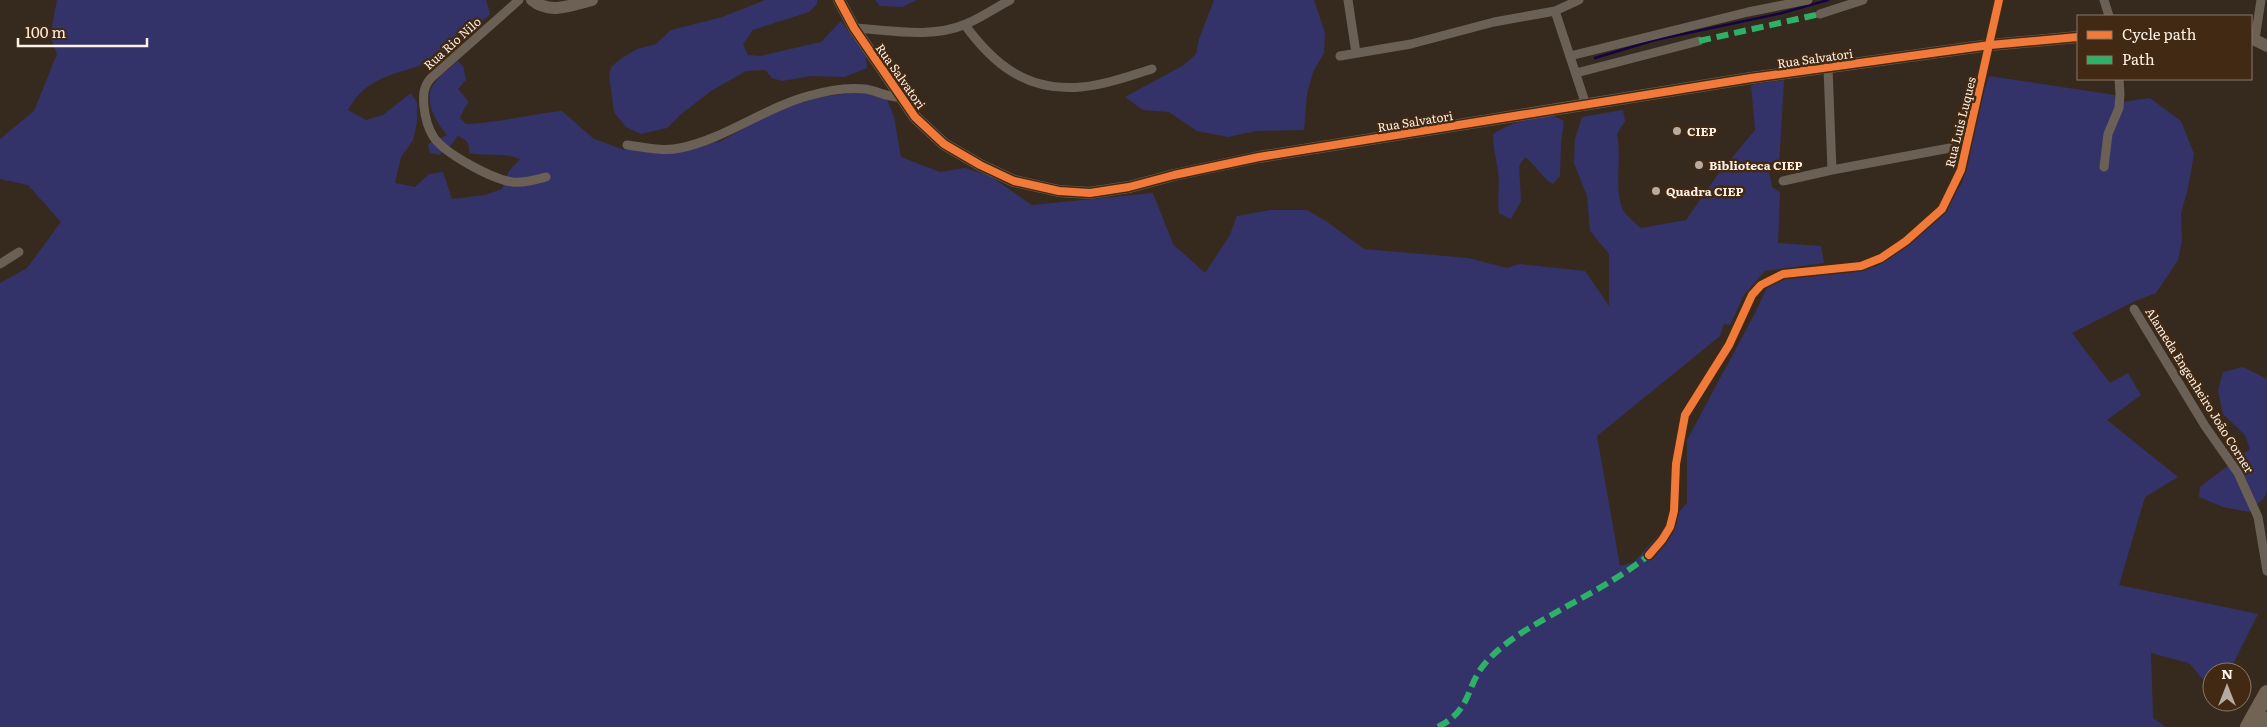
<svg xmlns="http://www.w3.org/2000/svg" width="2267" height="727" viewBox="0 0 2267 727" font-family="Literata,serif">
  <rect width="100%" height="100%" fill="#362a1e"/>
  <path fill="#343369" d="M57 0H486L490 14C477 26 454 50 440 57 405 75 369 71 348 110L366 120 383 115 411 93 417 103V122L413 140 401 157 395 183 415 187 429 174 443 172 452 199 485 195 502 189 509 171 520 159C504 152 487 157 469 153 470 143 467 140 458 136L450 146 439 155 430 153 428 144 447 135C437 124 423 100 433 85 439 76 450 68 458 61L463 66 466 80 458 89 469 102 465 107 460 118 466 124C498 123 530 114 562 111L594 139 625 150H643L719 142 777 110 821 97 858 92 887 99 894 117 901 157 940 172 965 168 990 176 1032 205 1153 193 1173 244 1205 273 1229 237 1237 216 1270 210H1307L1326 221 1364 249 1468 258 1507 268 1520 264 1585 271 1609 306V254L1590 231 1587 196 1574 163 1575 139 1582 117 1623 110 1625 121 1617 134C1622 158 1614 185 1622 208 1625 215 1635 223 1641 228L1686 220 1716 177 1755 130 1751 85 1784 80 1779 166 1769 172 1772 187 1780 192 1778 243 1821 246 1824 263 1765 271 1744 295 1730 325 1724 324 1720 336 1597 436 1620 566 1634 562 1687 503V440L1755 313 1768 285 1777 280 1878 266 1911 242 1938 217 1962 183 1975 117 1989 76 2115 95V103L2150 98 2181 121 2194 154 2188 188 2181 214 2182 241 2178 260 2156 293 2135 301 2072 333 2110 383 2128 373 2141 395 2107 420 2178 477 2145 497 2119 585 2258 614 2229 672H2212V690L2189 663 2151 653 2153 718 2166 727H0V283L27 268 61 222 28 185 0 179V139L34 111 57 54 50 36Z
    M765 0H817V4L809 12 753 30 743 44 748 55 760 56 821 42 841 21 866 56 867 68 844 77 811 76 782 81 772 78 765 70 746 71 711 91 680 115 667 128 641 134 626 127 614 112 609 74 612 66 622 58 637 49 656 44 671 30 722 17Z
    M875 0H917L902 7 880 6Z
    M1214 0H1314L1325 33 1324 53 1313 72 1307 94 1304 130 1256 131 1228 137 1197 131 1169 112 1143 110 1125 97 1184 65 1196 54 1199 39Z
    M1554 116 1564 121 1561 143 1560 176 1553 184C1543 179 1536 165 1525 157L1519 166 1521 201 1511 219 1499 213C1497 199 1500 184 1498 170 1496 158 1493 147 1493 135 1506 123 1536 117 1554 116Z
    M2243 367 2267 379V492L2264 498 2249 512 2223 507 2199 497 2200 487 2250 449 2245 435 2223 414 2218 391 2223 372Z"/>
  <g fill="none" stroke-linecap="round" stroke-linejoin="round">
    <path stroke="#140444" stroke-width="2.5" d="M1595 58 1655 40 1782 13 1828 0"/>
    <path stroke="#6b6056" stroke-width="9" d="M519 0 431 78C423 87 423 95 424 107 425 116 428 128 433 136 443 153 492 179 512 182 524 183 535 180 546 177
      M1348 0 1356 53
      M2104 0 2109 16
      M1555 11 1586 105
      M1820 14 1863 0
      M965 25C994 65 1028 92 1081 87 1105 85 1129 76 1152 69
      M854 28C890 30 931 39 966 24 981 18 995 8 1010 0
      M2255 39 2261 0
      M1340 56 1411 44 1494 22 1555 11 1579 0
      M1570 56 1748 12 1808 0
      M1828 68 1832 170
      M1576 73 1699 41
      M627 145C644 147 663 152 680 148 725 139 764 108 808 96 825 91 847 87 865 89 878 91 888 98 902 97
      M2104 167 2108 134 2119 108 2120 94 2119 79
      M1783 181 1832 170 1966 145
      M0 264 19 252
      M2134 309 2205 426 2238 473 2258 517 2267 571
      M1649 555 1662 540 1670 527 1674 511 1676 464 1685 415 1729 345 1752 295 1761 285 1783 274 1861 266 1881 258 1906 241 1942 209 1961 170 1999 0"/>
    <path stroke="#6d6155" stroke-width="12" d="M532 0C550 15 572 5 592 0
      M839 0 854 28 915 117 944 144 980 165 1014 181 1059 191 1090 193 1129 187 1174 175 1259 157 1751 78 1990 45 2078 37
      M2251 38 2267 46"/>
    <path stroke="#726455" stroke-width="16" d="M2248 727 2267 693
      M2263 727 2267 720"/>
    <path stroke="#2db169" stroke-width="6" stroke-dasharray="12 6" stroke-linecap="butt" d="M1699 41 1820 14
      M1438 727C1475 708 1464 684 1489 659 1508 639 1531 627 1555 613 1587 595 1620 578 1649 555"/>
    <defs>
      <path id="cycleway" d="M839 0 854 28 915 117 944 144 980 165 1014 181 1059 191 1090 193 1129 187 1174 175 1259 157 1751 78 1990 45 2078 37
        M1649 555 1662 540 1670 527 1674 511 1676 464 1685 415 1729 345 1752 295 1761 285 1783 274 1861 266 1881 258 1906 241 1942 209 1961 170 1999 0"/>
    </defs>
    <use href="#cycleway" stroke="#412913" stroke-width="11"/>
    <use href="#cycleway" stroke="#f17a3a" stroke-width="8"/>
  </g>
  <g fill="#b7aba0" stroke="#412913" stroke-width="2">
    <circle cx="1677" cy="131" r="5"/>
    <circle cx="1699" cy="165" r="5"/>
    <circle cx="1656" cy="191" r="5"/>
  </g>
  <g text-anchor="middle" dominant-baseline="central" stroke-width="5" stroke-linejoin="round" paint-order="stroke">
    <g font-size="12" fill="#fdf1e6" stroke="#412913">
      <text transform="translate(452 43) rotate(-42)">Rua Rio Nilo</text>
      <text transform="translate(1815 58) rotate(-8)">Rua Salvatori</text>
      <text transform="translate(901 76) rotate(55)">Rua Salvatori</text>
      <text transform="translate(1415 121) rotate(-9)">Rua Salvatori</text>
      <text transform="translate(1960 122) rotate(-76)">Rua Luis Luques</text>
      <text transform="translate(2200 390) rotate(58)">Alameda Engenheiro João Corner</text>
    </g>
    <g font-size="12" font-weight="bold" fill="#fdf1e6" stroke="#412913" text-anchor="start">
      <text x="1687" y="131">CIEP</text>
      <text x="1709" y="165">Biblioteca CIEP</text>
      <text x="1666" y="191">Quadra CIEP</text>
    </g>
  </g>
  <rect x="2077" y="15" width="175" height="65" fill="#412913" stroke="#8c7967"/>
  <rect x="2087" y="31" width="25" height="8" fill="#f17a3a" stroke="#8c7967"/>
  <text x="2122" y="40" font-size="15" fill="#fdf1e6">Cycle path</text>
  <rect x="2087" y="56" width="25" height="8" fill="#2db169" stroke="#8c7967"/>
  <text x="2122" y="65" font-size="15" fill="#fdf1e6">Path</text>
  <g transform="translate(2227 687)"><circle r="24" fill="#412913" stroke="#8c7967"/>
  <path d="M0-4L9 19L0 12L-9 19Z" fill="#b7aba0"/>
  <text y="-8" font-size="14" font-weight="bold" text-anchor="middle" fill="#fdf1e6">N</text>
  </g>
  <path d="M18 38v8h129v-8" fill="none" stroke="#fdf1e6" stroke-width="2.5"/>
  <text x="25" y="38" font-size="15" fill="#fdf1e6" stroke="#412913" stroke-width="4" paint-order="stroke">100 m</text>
</svg>
